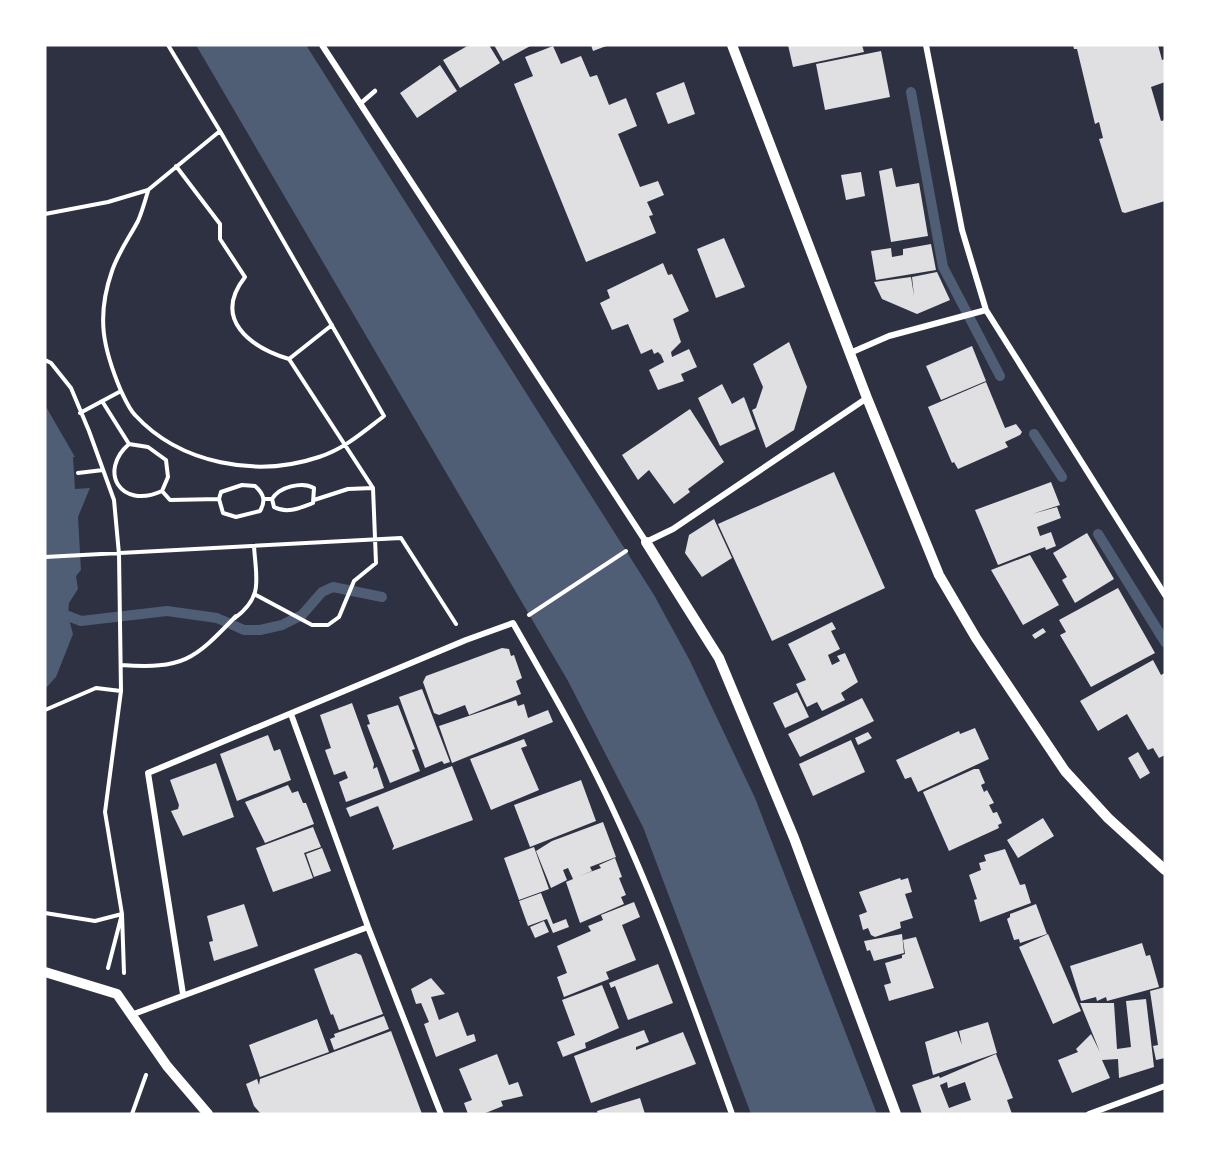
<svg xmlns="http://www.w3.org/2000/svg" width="1210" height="1159" viewBox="0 0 1210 1159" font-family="Quicksand,sans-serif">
  <rect width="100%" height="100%" fill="#2d3142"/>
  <path fill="#4f5d75" d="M196 45H306L654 595 690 661 755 798 877 1114H751L643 827 568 681Z
    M45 405 75 457H73L75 489 90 488 78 517 81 570 76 576 78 589 69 603 68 616 73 634 56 677 45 689Z"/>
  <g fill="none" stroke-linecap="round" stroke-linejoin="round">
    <path stroke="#4f5d75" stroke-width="10" d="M911 92 943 267 1000 376
      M1034 434 1062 477
      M1098 534 1165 642
      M68 616 81 621 167 611 217 618 244 630H260L282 625 302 615 322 592 333 587 382 597"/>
  </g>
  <path fill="#e0e0e3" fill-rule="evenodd" d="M469 45H489L500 63 460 88 443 60Z
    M494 45H532L503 61Z
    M591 45H609L593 51Z
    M788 45H862L864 52 793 67Z
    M1073 45H1158L1162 60 1165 59V82L1151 87 1161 121 1165 120V201L1125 213 1122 212 1099 139 1103 138 1099 122 1095 124 1077 49H1074Z
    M553 46 561 64 581 56 590 77 597 75 609 105 626 98 637 126 618 134 640 187 658 181 664 195 647 202 653 215 649 216 656 233 586 262 514 84 533 76 525 57Z
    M881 51 890 97 825 110 816 64Z
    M440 65 457 91 417 118 400 93Z
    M684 82 695 114 668 124 656 93Z
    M892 168 896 187 919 183 928 236 891 242 879 171Z
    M861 172 865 196 846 200 841 175Z
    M724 238 745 287 716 298 697 249Z
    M931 244 936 270 876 280 871 251 891 248 892 257 903 255V249Z
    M663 263 668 275 672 274 689 311 673 319 681 342 671 352 672 357 689 349 697 367 681 374 684 381 658 390 649 370 664 362 661 355 658 352 654 354 652 349 641 354 628 324 612 330 600 303 610 298 607 290Z
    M937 272 950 300 917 314 882 299 874 282 911 277 914 296 912 277Z
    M789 342 807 387 794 430 766 448 752 410 756 408 763 387 753 364Z
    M972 346 986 381 941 400 926 366Z
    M986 382 1005 428 1016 424 1022 432 1020 435 1005 442 1008 447 958 469 954 462 952 463 928 407Z
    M722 384 732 404 744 397 756 429 720 446 698 398Z
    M690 409 724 462 688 489 690 492 674 504 649 470 638 480 622 455Z
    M834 472 885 588 772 641 718 524Z
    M1051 482 1060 505 1032 514 1057 507 1061 518 1037 527 1040 536 1051 532 1056 546 1046 550 1045 547 998 565 975 510Z
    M714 519 732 558 702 577 685 553 689 535Z
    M1087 533 1114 579 1075 603 1062 580 1067 577 1053 553Z
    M1030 555 1059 605 1023 625 991 570Z
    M1118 588 1155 653 1091 687 1060 635 1066 632 1059 620Z
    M832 622 836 629 831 631 840 649 828 655 832 665 840 661 837 656 845 653 858 682 841 693 845 700 822 711 817 702 807 707 796 684 806 680 788 644Z
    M1043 628 1046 632 1035 639 1032 635Z
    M502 648 509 649 511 656 514 655 522 678 516 681 521 694 469 715 465 705 439 715 434 713 423 682 426 676Z
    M1153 660 1161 675 1165 673V755L1159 758 1153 748 1148 750 1127 714 1098 731 1080 701Z
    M422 689 450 762 444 764 442 761 425 768 399 697Z
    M797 692 809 717 785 728 773 703Z
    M862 698 874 721 800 757 788 734Z
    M516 700 518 706 524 704 528 718 548 710 553 722 452 763 439 726Z
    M352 703 374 764 373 769 377 767 384 788 346 802 339 782 348 778 345 771 334 775 325 750 331 748 320 715Z
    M398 705 415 749 412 750 420 771 390 783 367 725 370 724 367 715Z
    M975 728 989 759 918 792 911 777 905 779 896 760 959 731 960 734Z
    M868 732 872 738 858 745 855 738Z
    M268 735 274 751 280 749 291 780 237 801 220 754Z
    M524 739 527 746 521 748 539 790 491 810 470 759Z
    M851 740 865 772 813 796 799 764Z
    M1138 752 1150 773 1140 779 1128 758Z
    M216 763 234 817 183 836 171 811 178 809 179 805 170 780Z
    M452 766 473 820 392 850 394 846 378 806 350 817 346 808Z
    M974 769H979L985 783 981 785 984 792 987 790 994 803 989 805 993 813 997 812 1002 823 998 825 999 828 949 851 923 792Z
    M581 780 596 821 530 847 514 805Z
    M288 785 292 793 298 791 303 803H306L314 824 265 843 245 802Z
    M1043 818 1054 836 1018 858 1007 840Z
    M603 822 616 857 590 867 592 871 579 876 601 868 599 865 615 858 622 877 619 878 626 895 621 897 624 904 580 923 566 882 573 879 568 868 563 870 567 880 551 888 536 851 552 841Z
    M313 827 321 847 304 853 313 878 273 892 256 848Z
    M534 847 549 889 519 900 504 858Z
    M322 848 331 871 314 877 306 854Z
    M1005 849 1020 885 1025 884 1031 903 980 922 974 900 977 899 969 875 981 870 979 863 986 861 984 855Z
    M900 878 901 880 908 878 912 892 905 894 913 918 900 922 901 928 875 937 871 935 868 928 863 930 859 915 867 912 859 892Z
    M541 893 553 924 566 919 569 927 553 933 547 919 528 926 519 901Z
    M634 902 640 917 622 925 636 960 606 972 609 979 564 997 557 977 567 973 557 946 591 931 588 926 603 920 601 915Z
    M244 904 258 946 214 961 209 942 213 941 207 916Z
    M1036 904 1047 934 1020 943 1019 939 1014 940 1007 919 1010 917V914Z
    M544 921 549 932 535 938 530 927Z
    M902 934 904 953 874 961 870 950 867 951 864 941Z
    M1048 934 1081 1011 1053 1024 1019 947Z
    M916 937 934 988 889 1001 884 985 891 983 885 963 902 958V955L905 954 903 940Z
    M1142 943 1146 956 1150 955 1159 987 1107 1001 1106 997 1097 1001 1096 997 1081 1001 1070 966Z
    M356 953 361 955 383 1014 339 1030 333 1014 331 1015 314 969Z
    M658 964 673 1003 628 1020 615 986 611 988 609 983Z
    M431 978 445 994 431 997 439 1020 458 1012 467 1036 474 1034 476 1041 436 1057 424 1024 429 1022 421 1003 416 1004 411 989Z
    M602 985 619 1028 585 1043 586 1048 563 1057 557 1042 575 1035 562 1000Z
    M1165 987V1058L1156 1060 1153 1046 1158 1045 1150 991Z
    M1146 999 1154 1067 1119 1078 1118 1059 1102 1060 1110 1078 1072 1093 1058 1060 1078 1052 1076 1049 1091 1034 1100 1052 1080 1003H1114L1117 1049 1131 1047 1126 1001Z
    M384 1016 389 1029 334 1050 330 1039 335 1037 334 1034Z
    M317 1019 329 1052 260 1077 249 1045Z
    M988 1022 997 1053 933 1075 925 1042 957 1031 962 1045 959 1031Z
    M644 1030 649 1042 636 1047V1050L683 1032 696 1064 591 1103 574 1056Z
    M391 1031 422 1114H261L254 1106 246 1084 257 1079 259 1085 260 1079Z
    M497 1054 509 1085 518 1082 523 1096 501 1101 503 1106 483 1114H468L464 1103 472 1100 459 1069Z
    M996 1054 1013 1098 1007 1100 1012 1114H922L912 1085 939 1076 940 1078ZM947 1082 948 1088 965 1082 971 1100 949 1108 940 1085Z
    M640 1098 645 1114H598L597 1111Z"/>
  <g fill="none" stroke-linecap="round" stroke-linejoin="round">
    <path stroke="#fff" stroke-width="4" d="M176 166 220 224V239L245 277C212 319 250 347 289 359
      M45 214 108 202 148 190 220 131 168 45
      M45 360 51 363 71 388 89 431 114 500 119 554 121 691 105 812 122 914 108 968
      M121 391C125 399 129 409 135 415 180 464 257 478 319 457 344 449 363 432 384 416L220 131
      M102 401 129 444 148 447 166 460 168 477 162 491C120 510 98 471 129 444
      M80 413 121 391C103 348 96 317 112 271 118 253 129 238 138 221 142 212 145 201 148 191
      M78 473 103 470
      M162 491 170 500 219 499 221 492 242 485 255 486C264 494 266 501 260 511L236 517 223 513 219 499
      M264 499H272C279 487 302 481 314 488L313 503C300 508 287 514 274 507L272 499
      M314 500 348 489 373 488
      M45 557 401 538 456 624
      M256 595 312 625H328L339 617 354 581 376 563 373 488 289 359 332 325
      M529 615 626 551
      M235 618C264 596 256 579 254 546
      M121 665C183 669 193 661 236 616
      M45 710 96 688 121 691
      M45 913 95 921 122 914 124 973
      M132 1114 146 1075"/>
    <path stroke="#fff" stroke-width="4.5" d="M360 104 375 91"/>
    <path stroke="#fff" stroke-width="6" d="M322 45 646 542 673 529 867 398
      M926 45 962 230 986 310 1165 595
      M850 353 889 336 986 310
      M291 714 368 927 441 1114
      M183 994 148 773 466 640 513 623C549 686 586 750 616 816 661 913 696 1014 732 1114
      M131 1015 368 927
      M1089 1114 1165 1086"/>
    <path stroke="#fff" stroke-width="10" d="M732 45 867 398 939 575 976 638 1065 771 1108 818 1165 870
      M646 542 719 658 794 838 896 1114
      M45 972 117 994 167 1066 208 1114"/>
  </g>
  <rect width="1210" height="1159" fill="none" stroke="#ffffff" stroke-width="93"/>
</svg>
